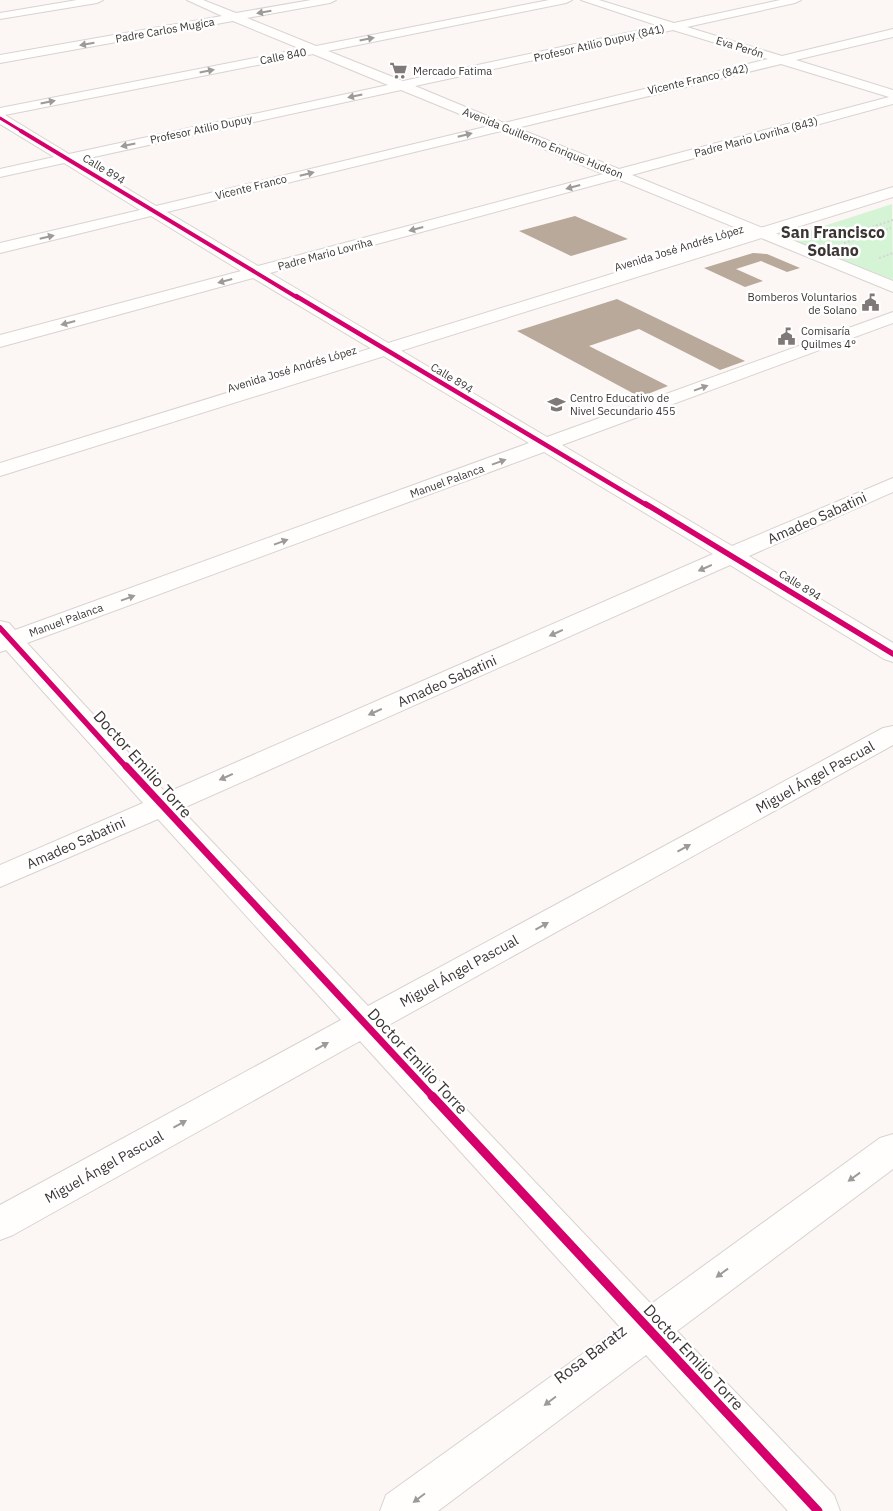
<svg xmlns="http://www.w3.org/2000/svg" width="893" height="1511" viewBox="0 0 893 1511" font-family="'IBM Plex Sans',sans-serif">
  <rect width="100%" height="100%" fill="#fcf7f4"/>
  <path fill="#d4f4d5" d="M892 204 893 280 787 238Z"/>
  <path fill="#b8a99a" d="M575 216 628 239 571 256 519 231Z
    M753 253 767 254 800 268 787 272 761 261 736 269 763 281 745 287 704 268Z
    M617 299 745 361 720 370 639 329 589 346 668 386 640 397 517 331Z"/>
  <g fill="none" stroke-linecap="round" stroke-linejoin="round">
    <defs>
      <path id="minor" d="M77 0H103L97 3 0 19V13Z
        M187 0H203L236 13 311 0H336L330 3 247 18 316 46 549 0H572L566 3 328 51 403 81 659 26 581 0H599L674 23 780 0H801L795 3 687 27 782 56 893 29V37L796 60 893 90V104L632 175 893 281V292L617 179 270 273 547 437 893 312V323L562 445 732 546 893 478V492L749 556 893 643V662L884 659 730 565 181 809 368 1006 883 728 893 726V745L387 1026 651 1304 880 1138 893 1134V1169L677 1331 834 1495 840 1511H788L646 1355 438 1511H380L386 1495 620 1327 360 1041 13 1235 0 1240V1205L341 1020 158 819 0 887V865L143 803 6 650 0 652V621L9 623 15 630 529 443 253 278 0 347V335L241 271 151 216 0 253V243L140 210 64 163 0 177V169L54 157 0 124V108L301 49 233 21 0 63V55L222 16ZM673 30 768 59 504 123 415 86ZM313 54 388 85 69 154 5 115ZM781 64 889 97 619 169 517 128ZM401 90 489 126 156 206 80 160ZM501 131 603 174 258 266 167 212ZM544 452 713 554 166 793 27 643Z"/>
      <path id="major" d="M893 187V197L0 476V463Z"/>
    </defs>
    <use href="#minor" stroke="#d7d3d0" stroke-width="2"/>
    <use href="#major" stroke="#d7d3d0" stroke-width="2"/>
    <path stroke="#d7d5d4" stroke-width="2" stroke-dasharray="2 2" stroke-linecap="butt" d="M834 239 893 220
      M844 243 891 228
      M879 258 893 253"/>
    <use href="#minor" fill="#fffefd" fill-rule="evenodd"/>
    <use href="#major" fill="#fffefd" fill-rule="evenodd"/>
    <defs>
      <path id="cycleway-far5" d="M0 118 23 132"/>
      <path id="cycleway-far4" d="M21 131 298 298"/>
      <path id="cycleway-far3" d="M296 296 648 506"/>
      <path id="cycleway-far2" d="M646 504 893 654
        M0 628 127 768"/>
      <path id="cycleway-far1" d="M126 766 433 1097"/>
      <path id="cycleway" d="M432 1096 818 1511"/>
    </defs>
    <use href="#cycleway-far5" stroke="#fff" stroke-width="4.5"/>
    <use href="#cycleway-far4" stroke="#fff" stroke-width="5.5"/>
    <use href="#cycleway-far3" stroke="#fff" stroke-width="7"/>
    <use href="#cycleway-far2" stroke="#fff" stroke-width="8"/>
    <use href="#cycleway-far1" stroke="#fff" stroke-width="10"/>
    <use href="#cycleway" stroke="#fff" stroke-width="12"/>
    <use href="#cycleway-far5" stroke="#d6006c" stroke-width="3"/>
    <use href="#cycleway-far4" stroke="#d6006c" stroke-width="4"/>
    <use href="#cycleway-far3" stroke="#d6006c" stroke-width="4.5"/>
    <use href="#cycleway-far2" stroke="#d6006c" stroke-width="5.5"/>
    <use href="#cycleway-far1" stroke="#d6006c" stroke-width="7"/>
    <use href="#cycleway" stroke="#d6006c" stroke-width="9"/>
  </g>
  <defs><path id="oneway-solid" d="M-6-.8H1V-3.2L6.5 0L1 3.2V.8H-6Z" transform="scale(1.25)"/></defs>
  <g fill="#9d9a98">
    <use href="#oneway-solid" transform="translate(264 12) rotate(170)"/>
    <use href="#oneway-solid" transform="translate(367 39) rotate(-11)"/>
    <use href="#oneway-solid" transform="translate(87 44) rotate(170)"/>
    <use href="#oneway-solid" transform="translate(207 71) rotate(-11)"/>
    <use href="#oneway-solid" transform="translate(355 96) rotate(168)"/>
    <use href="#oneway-solid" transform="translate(48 102) rotate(-11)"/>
    <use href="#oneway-solid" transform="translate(465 135) rotate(-14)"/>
    <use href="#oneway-solid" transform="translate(128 145) rotate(168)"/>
    <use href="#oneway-solid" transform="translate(307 174) rotate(-14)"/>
    <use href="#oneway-solid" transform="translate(573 187) rotate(165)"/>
    <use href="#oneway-solid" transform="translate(416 229) rotate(165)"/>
    <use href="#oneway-solid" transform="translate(47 237) rotate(-13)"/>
    <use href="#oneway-solid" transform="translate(225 281) rotate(165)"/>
    <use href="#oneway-solid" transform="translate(68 323) rotate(165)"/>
    <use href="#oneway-solid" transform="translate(701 388) rotate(-20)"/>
    <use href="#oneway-solid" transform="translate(499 462) rotate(-20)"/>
    <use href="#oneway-solid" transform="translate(281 542) rotate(-20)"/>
    <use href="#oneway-solid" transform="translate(705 568) rotate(156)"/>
    <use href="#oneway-solid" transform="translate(128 598) rotate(-20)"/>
    <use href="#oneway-solid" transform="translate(556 633) rotate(156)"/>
    <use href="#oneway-solid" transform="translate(375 712) rotate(156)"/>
    <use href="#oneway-solid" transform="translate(226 777) rotate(156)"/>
    <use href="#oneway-solid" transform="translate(684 848) rotate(-29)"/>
    <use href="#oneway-solid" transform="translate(542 926) rotate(-29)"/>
    <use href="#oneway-solid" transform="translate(322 1046) rotate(-29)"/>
    <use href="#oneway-solid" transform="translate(180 1124) rotate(-29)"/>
    <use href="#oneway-solid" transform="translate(854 1177) rotate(144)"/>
    <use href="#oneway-solid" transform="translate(722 1273) rotate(144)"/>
    <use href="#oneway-solid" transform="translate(550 1401) rotate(143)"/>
    <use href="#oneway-solid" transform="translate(419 1498) rotate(143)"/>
  </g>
  <defs>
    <symbol id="supermarket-bare" viewBox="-9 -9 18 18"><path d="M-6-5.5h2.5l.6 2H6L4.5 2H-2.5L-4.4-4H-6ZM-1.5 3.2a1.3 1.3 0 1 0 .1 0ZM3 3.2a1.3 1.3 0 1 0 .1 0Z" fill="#7f7a77" stroke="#fff" stroke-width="2.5" paint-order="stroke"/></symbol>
    <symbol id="civic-bare" viewBox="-9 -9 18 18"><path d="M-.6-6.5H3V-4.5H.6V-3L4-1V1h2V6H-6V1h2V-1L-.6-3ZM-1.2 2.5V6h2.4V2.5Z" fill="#7f7a77" stroke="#fff" stroke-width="2.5" paint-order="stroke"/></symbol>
    <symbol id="school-bare" viewBox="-9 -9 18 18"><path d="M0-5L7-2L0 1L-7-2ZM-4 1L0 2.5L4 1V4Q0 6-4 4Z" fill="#7f7a77" stroke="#fff" stroke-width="2.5" paint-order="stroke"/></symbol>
  </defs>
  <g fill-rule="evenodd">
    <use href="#supermarket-bare" x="386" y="58" width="25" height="25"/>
    <use href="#civic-bare" x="858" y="290" width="25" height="25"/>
    <use href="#civic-bare" x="774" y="324" width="25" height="25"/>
    <use href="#school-bare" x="544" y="392" width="25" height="25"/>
  </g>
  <g text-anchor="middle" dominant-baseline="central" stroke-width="5" stroke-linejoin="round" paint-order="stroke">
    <g font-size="11" fill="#3b3634" stroke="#fff">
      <text transform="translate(165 30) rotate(-10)">Padre Carlos Mugica</text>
      <text transform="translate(599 43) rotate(-13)">Profesor Atilio Dupuy (841)</text>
      <text transform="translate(740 47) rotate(17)">Eva Perón</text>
      <text transform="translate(283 56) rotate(-11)">Calle 840</text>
      <text transform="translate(698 79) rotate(-13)">Vicente Franco (842)</text>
      <text transform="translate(201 129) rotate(-12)">Profesor Atilio Dupuy</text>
      <text transform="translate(756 137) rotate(-15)">Padre Mario Lovriha (843)</text>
      <text transform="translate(543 143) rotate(22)">Avenida Guillermo Enrique Hudson</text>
      <text transform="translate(104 169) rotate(31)">Calle 894</text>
      <text transform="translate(251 187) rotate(-14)">Vicente Franco</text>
      <text transform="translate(679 248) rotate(-17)">Avenida José Andrés López</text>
      <text transform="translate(325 254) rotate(-15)">Padre Mario Lovriha</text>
      <text transform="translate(292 369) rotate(-17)">Avenida José Andrés López</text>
      <text transform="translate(452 378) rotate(31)">Calle 894</text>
      <text transform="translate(447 481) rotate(-20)">Manuel Palanca</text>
      <text transform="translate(800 585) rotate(32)">Calle 894</text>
      <text transform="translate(66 620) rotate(-20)">Manuel Palanca</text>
    </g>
    <g font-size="11" fill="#3b3634" stroke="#fff" text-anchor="start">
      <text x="413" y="71">Mercado Fatima</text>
      <text x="857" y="297" text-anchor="end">Bomberos Voluntarios<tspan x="857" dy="13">de Solano</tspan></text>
      <text x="801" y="331">Comisaría<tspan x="801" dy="13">Quilmes 4°</tspan></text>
      <text x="570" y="398">Centro Educativo de<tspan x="570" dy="13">Nivel Secundario 455</tspan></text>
    </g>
    <g font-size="14" fill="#3b3634" stroke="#fff">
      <text transform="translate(817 518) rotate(-24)">Amadeo Sabatini</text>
      <text transform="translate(447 681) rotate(-24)">Amadeo Sabatini</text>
      <text transform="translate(815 777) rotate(-29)">Miguel Ángel Pascual</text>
      <text transform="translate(76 843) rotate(-24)">Amadeo Sabatini</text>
      <text transform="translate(459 971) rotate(-29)">Miguel Ángel Pascual</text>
      <text transform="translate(104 1167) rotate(-29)">Miguel Ángel Pascual</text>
    </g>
    <g font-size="16" font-weight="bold" fill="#3b3634" stroke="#fff">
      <text x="833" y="232">San Francisco<tspan x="833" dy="18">Solano</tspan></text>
    </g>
    <g font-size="16" fill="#3b3634" stroke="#fff">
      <text transform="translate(143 764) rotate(48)">Doctor Emilio Torre</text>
      <text transform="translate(418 1061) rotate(47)">Doctor Emilio Torre</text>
      <text transform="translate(590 1354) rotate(-37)">Rosa Baratz</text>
      <text transform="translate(694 1357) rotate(47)">Doctor Emilio Torre</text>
    </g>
  </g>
</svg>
